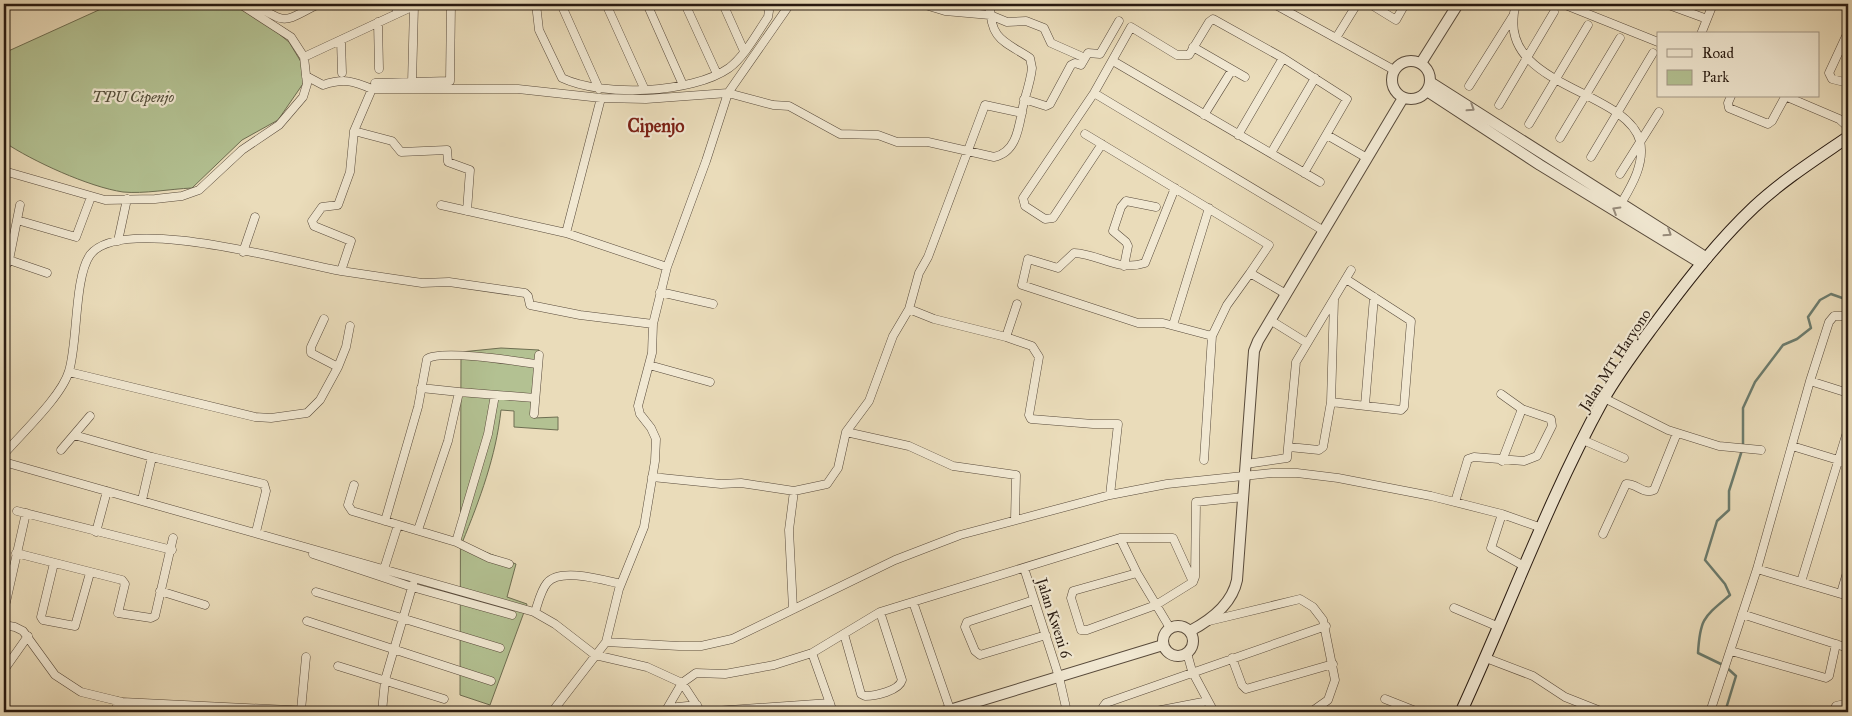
<svg xmlns="http://www.w3.org/2000/svg" width="1852" height="716" viewBox="0 0 1852 716" font-family="'IM FELL Great Primer',serif">
  <rect width="100%" height="100%" fill="#eadcba"/>
  <filter id="stains"><feTurbulence type="fractalNoise" baseFrequency=".004" numOctaves="4"/><feColorMatrix values="0 0 0 0 .2 0 0 0 0 .09 0 0 0 0 .02 0 0 0 .5 -.17"/></filter>
  <radialGradient id="worn" r=".72"><stop offset=".6" stop-color="#630" stop-opacity="0"/><stop offset="1" stop-color="#630" stop-opacity=".3"/></radialGradient>
  <path fill="#b3c192" stroke="#6e6e52" d="M112 4H235L263 21 289 42 309 75 278 120 242 140 192 188C170 189 144 194 123 192 89 187 32 161 4 142V53Z
    M501 348 539 350 534 418 558 417V430L514 427V411L501 410C496 456 480 499 462 543L516 564 507 597 527 604 490 705 460 695 461 352Z"/>
  <g fill="none" stroke-linecap="round" stroke-linejoin="round">
    <path stroke="#6b7b6d" stroke-width="2.5" d="M1725 712 1736 676 1725 666 1698 653C1700 618 1704 617 1730 595L1725 584 1705 560 1717 521 1729 510V491L1743 447V408L1755 382 1783 345 1797 339 1811 328 1808 317 1820 300 1831 294 1848 300"/>
    <defs>
      <path id="minor" d="M255 4C288 27 285 20 319 4
        M394 4 398 13
        M536 4 539 30 562 78C602 97 692 94 729 68 745 56 757 33 768 17L769 11 766 4
        M561 4 599 89
        M606 4 644 88
        M647 4 683 85
        M685 4 717 74
        M723 4 744 51
        M922 4 945 11 990 15 1007 22 1026 21 1044 28 1051 43 1085 58
        M1274 4 1394 70
        M1370 4 1396 20 1405 4
        M1516 4C1492 87 1626 88 1640 141 1645 163 1632 185 1622 202
        M1563 4 1658 42
        M1666 4 1707 19 1701 34
        M1707 19 1713 4
        M378 22 379 69
        M1848 32 1829 73 1832 79 1848 83
        M1336 38 1357 4
        M341 40 342 73
        M1193 47 1245 77
        M304 57 418 4
        M1113 61 1320 182
        M306 76 323 85C344 78 353 81 372 89H518L601 98 646 99 728 93 773 105 789 106 840 134 878 135 897 142H928L994 157C1020 152 1019 119 1025 98 1028 88 1031 78 1032 68L1030 58C1004 41 990 40 990 4
        M375 83 450 81 451 4
        M412 83 414 6
        M1469 86 1513 16
        M1094 93 1324 231
        M1731 96 1728 103 1729 108 1768 124 1772 121 1785 97
        M1785 96 1839 119 1848 127
        M1024 99 1046 106 1050 104 1071 65 1075 63 1081 65 1088 53 1100 54 1119 21
        M1499 105 1554 12
        M1204 115 1232 70
        M1529 124 1588 25
        M354 131 392 141 401 152 447 150 448 162 470 170 467 211
        M1085 134 1269 245 1250 273
        M1238 135 1283 58
        M1327 135 1367 158
        M1560 138 1620 38
        M1102 144 1053 218 1045 219 1025 206 1023 198 1025 195 1094 93 1131 27 1177 55H1189L1209 22 1213 19 1283 58 1347 99 1304 173
        M1271 153 1315 78
        M1591 157 1653 53
        M4 171 105 200 155 199 182 196 199 190 242 150 279 125 303 97 307 84 304 57 291 37 240 4
        M1620 174 1659 112
        M1175 188 1145 263C1118 272 1100 254 1074 253L1058 268 1028 259 1022 285 1138 323H1163L1212 336
        M441 205 566 233 667 267
        M17 220 76 237 91 197
        M566 233 601 98
        M118 241 127 199
        M243 252 255 217
        M9 260 47 273
        M1124 266 1128 246 1126 242 1113 231 1121 207 1126 201 1156 207
        M4 269 9 260 20 205
        M341 271 422 283 449 282 525 293 528 296 530 305 580 315 653 324
        M660 292 713 304
        M909 309 934 319 1006 337 1032 346 1039 357 1029 415 1031 419 1093 424H1118L1110 495
        M1270 320 1307 343
        M1173 325 1209 208
        M1006 337 1017 304
        M649 365 710 382
        M338 367 346 347 350 326
        M69 372 255 417 271 418 307 413 320 400 338 367 311 353V347L324 319
        M1810 381 1848 393
        M459 392 535 398
        M495 395 488 434 456 542 489 558 509 564
        M1604 398 1668 430 1719 446 1761 450
        M1331 402 1401 410 1404 407 1411 321 1346 279
        M1365 405 1374 297
        M534 414 539 355
        M846 432 909 446 953 466 1016 475 1015 520
        M74 435 152 457 264 484 266 491 256 532
        M1583 440 1624 458
        M1792 446 1848 463
        M1289 447 1319 450 1323 447 1331 402 1334 300
        M61 450 90 416
        M4 454C22 433 62 396 69 371 78 342 74 278 90 255 121 213 295 263 341 271L351 241 314 226 312 221 322 207 338 205 350 172 354 131 372 89
        M1204 460 1212 336 1227 305 1250 273 1286 294
        M1502 461 1522 409
        M4 462 534 612 555 624 595 655 647 667 682 683 701 712 830 703
        M1246 464 1287 458 1296 362 1351 270
        M652 477 721 484 741 483 794 491 827 484 838 468 846 432 869 401 893 336 909 309 919 273 928 257 985 105 1022 113
        M354 485 348 505 352 511 456 542
        M142 500 152 457
        M1455 502 1468 459 1474 457 1524 461 1537 456 1552 426 1551 419 1522 409 1501 394
        M17 511 172 550
        M1502 514 1491 548 1524 566
        M385 521 418 407 427 359C440 349 516 361 536 364
        M418 530 448 441 459 392 421 388
        M96 532 107 491
        M1603 534 1626 484C1636 483 1644 495 1654 490L1677 433
        M1120 538 1137 573 1170 628
        M16 553 122 580 125 584 118 613 151 618 155 616 173 538
        M313 554 412 587 512 615
        M54 563 41 617 43 620 75 626 90 573
        M1024 568 1059 677 1067 712
        M384 569 398 525
        M1757 569 1848 596
        M1137 573 1073 591 1071 598 1081 630H1087L1156 605 1193 582 1195 577 1196 502 1244 497
        M1801 582 1848 429
        M160 591 205 605
        M316 592 500 648
        M1841 593 1848 569
        M1034 600 967 622 965 627 975 651 980 655 1046 635
        M913 602 951 712
        M4 606 6 602 26 513
        M1454 608 1499 627
        M793 609 789 530 794 491
        M535 612C538 603 541 590 547 583 560 567 603 580 621 584
        M1742 614 1848 648
        M307 621 491 681
        M1209 621 1300 599 1313 607 1323 620 1335 680 1328 700 1311 712
        M4 625 15 627 23 631 55 675 81 692 122 702 332 712
        M844 634 861 694 865 696C875 696 899 691 902 680L880 612
        M606 642 679 646H701L732 639 895 560 960 535 1110 495 1167 484 1272 473H1297L1338 478 1431 496 1502 514 1542 528
        M1731 651 1826 678 1829 676 1836 644
        M812 653 833 712
        M1187 653 1192 671 1214 712
        M1232 658 1242 685 1246 689 1333 664
        M1486 658 1533 676 1565 697 1603 712
        M338 666 444 699
        M4 670 28 636
        M1385 699 1418 712
        M668 708 697 705
        M301 710 306 657
        M115 712 118 701
        M382 712 385 680 413 584
        M552 712 606 642 619 589 644 527 655 461 656 439 651 428 640 414 638 406 652 353 653 324 667 267 706 161 728 93 790 4
        M665 712 682 683 696 673 725 674 774 665 812 653 880 612 1120 538H1173L1193 582
        M1104 712 1103 707 1106 703 1326 626
        M1151 712 1208 701
        M1710 712 1757 569 1810 381 1829 322 1834 316H1848
        M1833 712 1836 706 1848 703"/>
      <path id="tertiary" d="M1392 80a19 19 0 1 1 38 0a19 19 0 1 1-38 0Z
        M1421 63 1458 4
        M1430 82 1707 258
        M1427 91 1540 165 1702 264
        M1163 641a15 15 0 1 1 30 0a15 15 0 1 1-30 0Z
        M1190 631C1211 620 1232 604 1237 580L1254 351 1258 341 1403 98
        M943 712 1163 645"/>
      <path id="secondary" d="M1461 712C1509 608 1548 500 1603 400 1617 375 1635 351 1652 328 1683 286 1716 243 1754 207 1783 180 1816 159 1848 137"/>
    </defs>
    <use href="#minor" stroke="#584a3b" stroke-width="9"/>
    <use href="#tertiary" stroke="#584a3b" stroke-width="12"/>
    <use href="#secondary" stroke="#281a11" stroke-width="13"/>
    <use href="#minor" stroke="#f1e8d2" stroke-width="8"/>
    <use href="#tertiary" stroke="#f1e8d2" stroke-width="10"/>
    <use href="#secondary" stroke="#f1e8d2" stroke-width="11"/>
  </g>
  <defs><path id="oneway-chevron" d="M-2-3.5L2.5 0L-2 3.5" fill="none" stroke-width="1.6" stroke-linecap="round" stroke-linejoin="round" transform="scale(1.25)"/></defs>
  <g stroke="#978b7b">
    <use href="#oneway-chevron" transform="translate(1471 108) rotate(33)"/>
    <use href="#oneway-chevron" transform="translate(1616 210) rotate(-149)"/>
    <use href="#oneway-chevron" transform="translate(1668 233) rotate(33)"/>
  </g>
  <g text-anchor="middle" dominant-baseline="central" stroke-width="4.5" stroke-linejoin="round" paint-order="stroke">
    <g font-size="15" font-style="italic" fill="#524c38" stroke="#f1e8d2">
      <text x="133" y="97">TPU Cipenjo</text>
    </g>
    <g font-size="15" fill="#281a11" stroke="#f1e8d2">
      <text transform="translate(1615 360) rotate(-57)">Jalan MT Haryono</text>
      <text transform="translate(1054 618) rotate(72)">Jalan Kweni 6</text>
    </g>
    <g font-size="18" font-weight="bold" fill="#7a1f14" stroke="#f1e8d2">
      <text x="656" y="126">Cipenjo</text>
    </g>
  </g>
  <rect width="1852" height="716" fill="none" stroke="#eadcba" stroke-width="20"/>
  <rect x="5" y="5" width="1842" height="706" fill="none" stroke="#281a11" stroke-width="2.5"/>
  <rect x="10" y="10" width="1832" height="696" fill="none" stroke="#281a11"/>
  <rect x="1657" y="32" width="162" height="65" fill="#f1e8d2" stroke="#a19685"/>
  <rect x="1667" y="49" width="25" height="8" fill="#f1e8d2" stroke="#a19685"/>
  <text x="1702" y="58" font-size="15" fill="#281a11">Road</text>
  <rect x="1667" y="70" width="25" height="15" fill="#b3c192" stroke="#a19685"/>
  <text x="1702" y="82" font-size="15" fill="#281a11">Park</text>
  <rect width="100%" height="100%" filter="url(#stains)"/>
  <rect width="100%" height="100%" fill="url(#worn)"/>
</svg>
